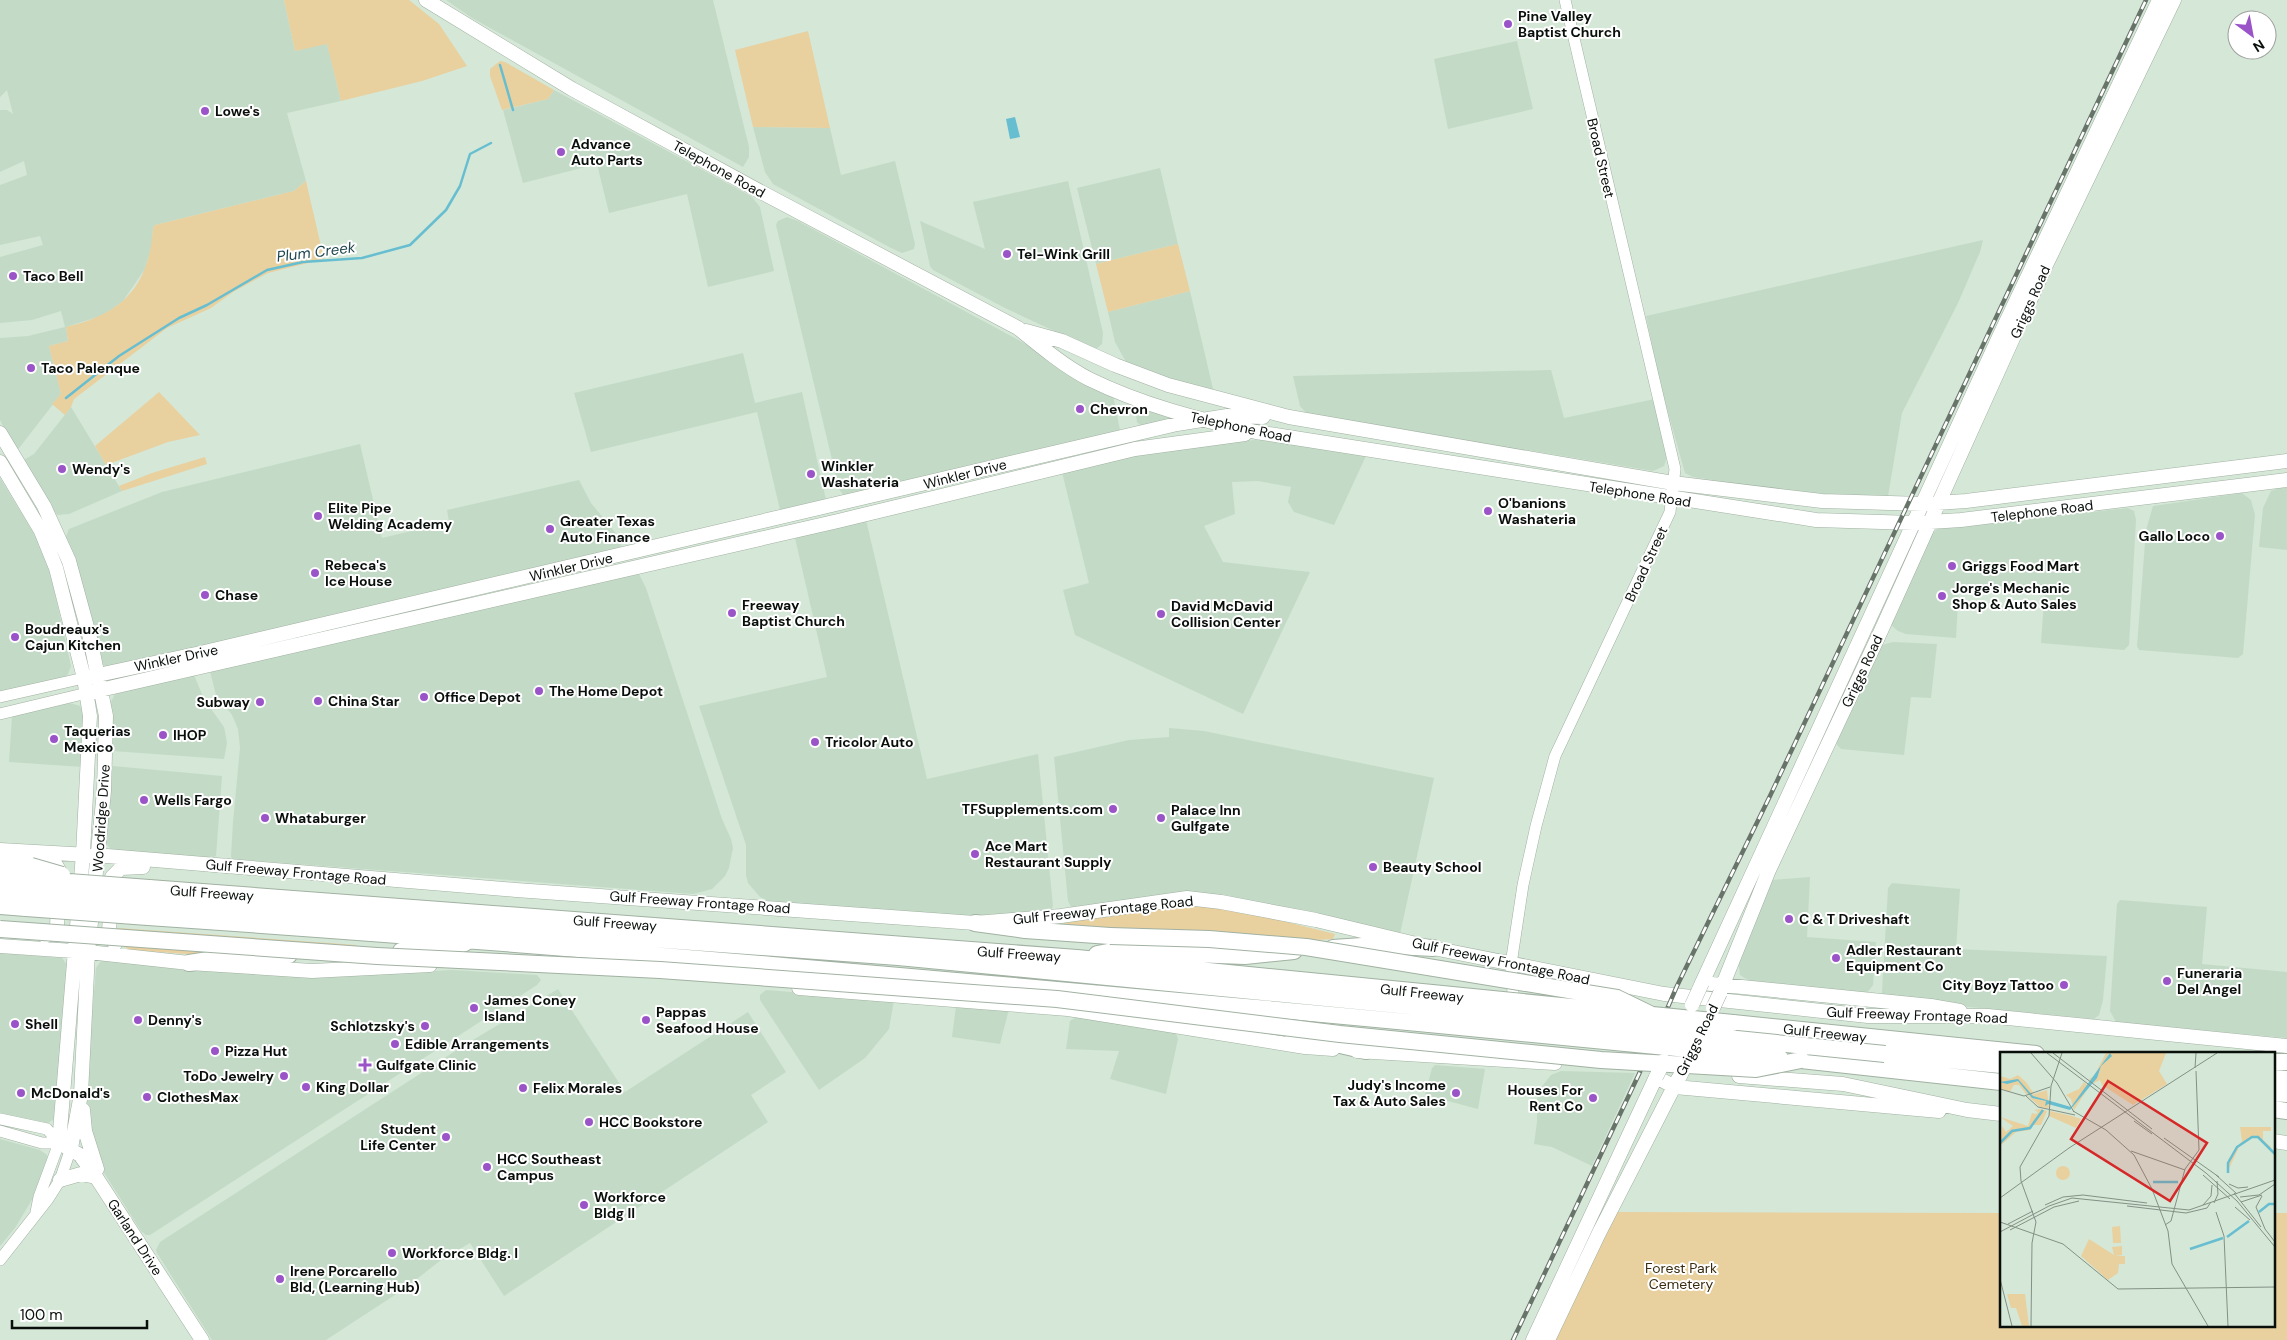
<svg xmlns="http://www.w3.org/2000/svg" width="2287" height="1340" viewBox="0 0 2287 1340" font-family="'DM Sans',sans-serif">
  <rect width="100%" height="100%" fill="#d5e7d7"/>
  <path fill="#c3dbc6" d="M0 0H284L295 51 327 43 341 101 287 113 306 181 294 191 155 225 153 228 152 245 145 269 123 301 104 315 66 327 68 341 49 346 61 394 16 452 0 420V338L28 336 65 327 61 311 32 320 0 323V257L43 245 40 236 0 245V185L27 175 24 161 0 172V110H7L13 114 7 90 0 97Z
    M446 0H713L749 147V157L743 167 472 18Z
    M1517 41 1533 109 1448 129 1434 59Z
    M554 90 751 196 760 207 774 271 708 287 687 194 609 213 597 164 523 183 503 110 548 99Z
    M753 127 830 128 841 175 895 161 915 244 914 249 902 253 891 248 773 184 765 172Z
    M1160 168 1178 244 1096 264 1077 188Z
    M1068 181 1103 333 1102 344 1095 350 1005 308 933 270 930 266 920 221 985 249 973 202Z
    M787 217 798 221 1022 342 1113 395 1120 430 1117 433 844 496 839 489 776 225 778 221Z
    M1983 240 1980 252 1958 303 1902 413 1888 496 1801 493 1693 477 1685 473 1660 384 1646 316Z
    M1190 291 1214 393 1147 372 1126 362 1115 342 1108 312Z
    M743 353 755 403 802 392 826 500 781 514 757 412 591 452 574 393Z
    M1551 370 1564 418 1655 399 1666 447V460L1664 466 1653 471 1306 413 1300 406 1293 376Z
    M1135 406 1177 418 1142 427 1137 422Z
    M71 407 122 491 69 514 57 515 22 461 34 454Z
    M1257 440 1299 445 1366 456 1334 525 1294 512 1288 502 1291 487 1258 481 1232 482 1235 514 1204 526 1223 562 1310 572 1243 714 1075 635 1063 590 1089 583 1062 472 1160 450 1214 442Z
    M360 444 382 538 449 522 447 510 579 480 591 503 619 537 621 547 618 551 108 667 103 665 65 539 69 529 162 492Z
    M0 478 42 547 49 566 71 666 68 674 65 678 0 694Z
    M2278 488H2287V550L2259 547 2263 508 2271 491Z
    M2242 493 2251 500 2255 515 2243 654 2238 658 2139 650 2137 646 2146 530 2153 506Z
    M2128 508 2134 511 2136 520 2129 645 2124 650 2041 643 2045 588 1959 584 1956 638 1906 634 1898 631 1891 625V622L1931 535 1937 529Z
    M866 520 927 779 1038 754 1053 906 1051 910 975 916 783 902 769 901 760 897 748 883 746 875V845L699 706 827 677 795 538Z
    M634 574H639L646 588 722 819 731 839 733 848 729 868 725 876 712 889 693 894 232 859 231 856 233 822 240 748 238 729 232 715 216 695 210 671Z
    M1893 642 1937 644 1931 698 1911 697 1904 755 1841 749 1837 745 1835 738 1882 645Z
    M194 675 204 699 224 727 227 743 224 759 112 751 110 704 115 694Z
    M70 703 80 706 85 714 83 767 9 762 12 716Z
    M1169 728 1204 731 1434 778 1400 934 1334 919 1075 910 1071 907 1068 901 1054 757 1129 740 1169 737Z
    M113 766 222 776 216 856 211 858 112 850 109 847 106 843 110 768Z
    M1810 877 1807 937 1876 942 1873 985 1867 993 1751 982 1740 975 1738 960 1772 880Z
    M1892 883 1960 889 1956 949 2107 956 2103 1000 2099 1015 2094 1019 1949 1005 1883 996 1882 992 1888 888Z
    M2120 900 2207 907 2202 964 2287 972V1038L2116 1022 2110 1011 2117 904Z
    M0 953 62 958 67 965 54 1119 48 1123H31L0 1113Z
    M107 960 323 977 453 970 537 975 541 980 537 985 150 1235H146L141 1231 99 1165 86 1115 87 1073 96 968 101 961Z
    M558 989 625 1092 748 1012 786 1072 751 1095 768 1122 504 1296 470 1243 441 1260 404 1289 326 1340H212L157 1253 156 1250 160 1242 463 1046Z
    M766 990 894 1000 889 1029 865 1058 819 1090 760 1000V995Z
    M956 1006 1009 1009 1000 1044 952 1037Z
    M1080 1015 1176 1033 1178 1039 1166 1094 1110 1079 1119 1051 1066 1049 1070 1021Z
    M1435 1065 1485 1069 1478 1109 1425 1095 1432 1068Z
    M1561 1071 1635 1073 1592 1166 1552 1147 1534 1144 1537 1122V1099L1539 1090 1551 1075Z
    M0 1139 40 1150 47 1155 48 1160 33 1198 15 1228 0 1246Z"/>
  <path fill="#e9d09f" d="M284 0H409L439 24 467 66 422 81 341 101 327 44 295 51Z
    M808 31 830 128 753 127 735 50Z
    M500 61 505 62 554 90 548 99 502 110 490 76V69Z
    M306 181 324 259 268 273 233 292 211 308 167 328 74 399 71 407 65 415 52 404 61 394 49 346 68 341 66 327C122 314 149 287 153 228L155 225 294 191Z
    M1178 244 1190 291 1108 312 1096 264Z
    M159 392 200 435 168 442 106 465 95 446Z
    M205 457 207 464 122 491 119 486 152 473Z
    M1188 904 1247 912 1335 934 1333 939C1295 942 1258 937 1219 933 1168 929 1115 927 1064 927V923L1143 908Z
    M118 928 356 945 362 949 201 955 130 950 118 943 114 936Z
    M1615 1212 2001 1213V1326H2273V1213H2287V1340H1555Z"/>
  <path fill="#67bed0" d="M1015 117 1020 137 1010 139 1006 119Z"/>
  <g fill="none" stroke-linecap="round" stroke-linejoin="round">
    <path stroke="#67bed0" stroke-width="2.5" d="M500 65 513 110
      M66 398 119 356 179 318 207 305 267 270 303 262 362 258 410 245 446 210 460 186 470 154 491 143"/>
    <defs>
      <path id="minor" d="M0 697 84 678
        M0 714 87 693
        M1514 1007 1511 964 1523 885 1536 826 1555 756 1670 512 1675 469 1565 0
        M0 1119 47 1129 59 1143
        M0 1131 42 1143H59
        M36 1212 39 1197 59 1143
        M0 1260 48 1199 60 1180 71 1148"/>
      <path id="major" d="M426 0 572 89 761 192 1018 328C1040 346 1064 366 1089 379 1142 405 1200 420 1256 432L1816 520 1914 523 1961 520 2287 480
        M1026 331 1062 341 1115 365 1168 385 1289 417 1673 483 1822 501 1923 504 1966 501 2287 461
        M0 433 44 506 69 561 90 638 106 716 104 791 88 952 81 1094 71 1148
        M0 462 41 531 56 568 84 678 90 716 83 854 59 1143 80 1155 96 1177 202 1340
        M84 678 196 654 1177 424 1227 416 1263 417
        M87 693 838 521 1135 449 1245 434
        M0 850 107 856 516 890 975 923 1061 916 1187 898 1221 902 1316 920 1433 948 1664 994 1868 1016H1988L2287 1046
        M40 854 53 860 60 872 57 926 52 933 45 936
        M115 944 109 932 112 877 121 868 143 867
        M0 946 88 952 189 963 312 971 430 965
        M799 988 1068 1009 1305 1047 1333 1049
        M1720 992 1769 870 1880 633 2046 265 2174 0
        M1960 1011 1931 1006 1702 983 1999 337 2159 0
        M1357 1051 1555 1063
        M1739 1076 1843 1084 1967 1110 2001 1114
        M83 1110 85 1131 97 1169
        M2273 1141 2287 1143
        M60 1180 81 1174 96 1177
        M1533 1340 1656 1077 1675 1087 1939 1111
        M1548 1340 1599 1233 1678 1079"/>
      <path id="highway" d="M0 862 31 866
        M0 877 29 879
        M149 888 1077 958 1432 993
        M0 890 27 892
        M149 902 898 957 1430 1008
        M0 906 26 908
        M148 917C576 946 1002 984 1429 1024
        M975 923 1025 930 1110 936
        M1333 948 1377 945 1433 948
        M401 951 444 949 465 943
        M1097 954 1113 951 1245 956 1294 951
        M189 963 215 959 289 955
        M1733 1023 2036 1054
        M1293 1034 1366 1051
        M1885 1054 2001 1065
        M1801 1060 2001 1082
        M2273 1062H2287
        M2273 1078 2287 1079
        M2273 1093 2287 1094
        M2273 1109 2287 1111"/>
    </defs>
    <use href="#minor" stroke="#a1b1a2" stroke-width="12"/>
    <use href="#major" stroke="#a1b1a2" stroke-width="15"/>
    <use href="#highway" stroke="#a1b1a2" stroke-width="18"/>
    <use href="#minor" stroke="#fff" stroke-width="11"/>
    <use href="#major" stroke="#fff" stroke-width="14"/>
    <use href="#highway" stroke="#fff" stroke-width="16"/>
    <defs>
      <path id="rail" d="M1513 1340 1639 1074 1677 986 1770 796 2146 0"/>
    </defs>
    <use href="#rail" stroke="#68746a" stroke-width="4.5"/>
    <use href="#rail" stroke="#fff" stroke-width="2.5" stroke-dasharray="8" stroke-linecap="butt"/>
    <defs>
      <path id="major-bridge" d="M1692 1005 1702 983
        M1713 1008 1720 993
        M1656 1077 1664 1061
        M1679 1078 1686 1064"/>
      <path id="highway-bridge" d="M31 866 62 875
        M29 879 149 888
        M27 892 149 902
        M26 908 148 917
        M0 929 377 956 660 970 1057 999 1340 1034 1601 1060 1756 1069 1801 1060
        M1110 936 1209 939 1306 947 1617 998 1654 1016
        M1432 993 1733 1023
        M1430 1008 1885 1054
        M1429 1024 1780 1058"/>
    </defs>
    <use href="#major-bridge" stroke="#a1b1a2" stroke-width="15" stroke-linecap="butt"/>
    <use href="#highway-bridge" stroke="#a1b1a2" stroke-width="18" stroke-linecap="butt"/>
    <use href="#major-bridge" stroke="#fff" stroke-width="14"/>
    <use href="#highway-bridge" stroke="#fff" stroke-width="16"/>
  </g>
  <g fill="#9a54c8" stroke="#fff" stroke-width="2">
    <circle cx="1508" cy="24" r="5"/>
    <circle cx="205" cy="111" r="5"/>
    <circle cx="561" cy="152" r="5"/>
    <circle cx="1007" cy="254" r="5"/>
    <circle cx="13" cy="276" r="5"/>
    <circle cx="31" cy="368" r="5"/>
    <circle cx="1080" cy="409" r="5"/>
    <circle cx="62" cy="469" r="5"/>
    <circle cx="811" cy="474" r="5"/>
    <circle cx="1488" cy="511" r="5"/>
    <circle cx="318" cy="516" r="5"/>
    <circle cx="550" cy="529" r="5"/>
    <circle cx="2220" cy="536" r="5"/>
    <circle cx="1952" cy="566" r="5"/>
    <circle cx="315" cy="573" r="5"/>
    <circle cx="205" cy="595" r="5"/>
    <circle cx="1942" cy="596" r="5"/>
    <circle cx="732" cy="613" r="5"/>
    <circle cx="1161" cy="614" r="5"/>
    <circle cx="15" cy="637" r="5"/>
    <circle cx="539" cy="691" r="5"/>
    <circle cx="424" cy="697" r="5"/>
    <circle cx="318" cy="701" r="5"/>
    <circle cx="260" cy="702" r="5"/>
    <circle cx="163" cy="735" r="5"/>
    <circle cx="54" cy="739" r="5"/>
    <circle cx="815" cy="742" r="5"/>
    <circle cx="144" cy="800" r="5"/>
    <circle cx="1113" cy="809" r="5"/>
    <circle cx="265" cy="818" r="5"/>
    <circle cx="1161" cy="818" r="5"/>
    <circle cx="975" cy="854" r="5"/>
    <circle cx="1373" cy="867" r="5"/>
    <circle cx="1789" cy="919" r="5"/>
    <circle cx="1836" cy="958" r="5"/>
    <circle cx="2167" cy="981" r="5"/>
    <circle cx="2064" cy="985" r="5"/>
    <circle cx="474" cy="1008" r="5"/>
    <circle cx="138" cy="1020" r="5"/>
    <circle cx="646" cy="1020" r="5"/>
    <circle cx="15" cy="1024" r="5"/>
    <circle cx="425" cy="1026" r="5"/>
    <circle cx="395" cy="1044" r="5"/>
    <circle cx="215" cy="1051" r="5"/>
    <path d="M362.5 1057.5h5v5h5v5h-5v5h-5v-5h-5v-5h5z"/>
    <circle cx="284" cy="1076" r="5"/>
    <circle cx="306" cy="1087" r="5"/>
    <circle cx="523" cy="1088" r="5"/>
    <circle cx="21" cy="1093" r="5"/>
    <circle cx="1456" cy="1093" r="5"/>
    <circle cx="147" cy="1097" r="5"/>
    <circle cx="1593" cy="1098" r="5"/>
    <circle cx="589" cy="1122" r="5"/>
    <circle cx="446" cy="1137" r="5"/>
    <circle cx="487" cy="1167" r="5"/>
    <circle cx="584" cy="1205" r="5"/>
    <circle cx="392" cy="1253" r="5"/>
    <circle cx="280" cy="1279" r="5"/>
  </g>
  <g text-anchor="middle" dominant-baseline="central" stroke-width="4" stroke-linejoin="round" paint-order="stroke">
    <g font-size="14" font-weight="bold" fill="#090f0a" stroke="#fff" text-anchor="start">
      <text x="1518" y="16">Pine Valley<tspan x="1518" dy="16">Baptist Church</tspan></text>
      <text x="215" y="111">Lowe's</text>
      <text x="571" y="144">Advance<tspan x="571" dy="16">Auto Parts</tspan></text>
      <text x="1017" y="254">Tel-Wink Grill</text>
      <text x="23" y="276">Taco Bell</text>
      <text x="41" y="368">Taco Palenque</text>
      <text x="1090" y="409">Chevron</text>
      <text x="821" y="466">Winkler<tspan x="821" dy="16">Washateria</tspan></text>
      <text x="72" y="469">Wendy's</text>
      <text x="1498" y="503">O'banions<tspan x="1498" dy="16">Washateria</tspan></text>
      <text x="328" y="508">Elite Pipe<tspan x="328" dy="16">Welding Academy</tspan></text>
      <text x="560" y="521">Greater Texas<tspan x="560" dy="16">Auto Finance</tspan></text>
      <text x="2210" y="536" text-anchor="end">Gallo Loco</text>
      <text x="325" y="565">Rebeca's<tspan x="325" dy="16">Ice House</tspan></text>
      <text x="1962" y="566">Griggs Food Mart</text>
      <text x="1952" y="588">Jorge's Mechanic<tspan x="1952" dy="16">Shop &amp; Auto Sales</tspan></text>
      <text x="215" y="595">Chase</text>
      <text x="742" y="605">Freeway<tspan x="742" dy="16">Baptist Church</tspan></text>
      <text x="1171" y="606">David McDavid<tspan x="1171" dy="16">Collision Center</tspan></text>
      <text x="25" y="629">Boudreaux's<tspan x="25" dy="16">Cajun Kitchen</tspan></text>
      <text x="549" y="691">The Home Depot</text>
      <text x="434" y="697">Office Depot</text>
      <text x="328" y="701">China Star</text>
      <text x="250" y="702" text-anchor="end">Subway</text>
      <text x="64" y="731">Taquerias<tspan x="64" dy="16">Mexico</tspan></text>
      <text x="173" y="735">IHOP</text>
      <text x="825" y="742">Tricolor Auto</text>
      <text x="154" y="800">Wells Fargo</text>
      <text x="1103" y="809" text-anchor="end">TFSupplements.com</text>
      <text x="1171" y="810">Palace Inn<tspan x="1171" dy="16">Gulfgate</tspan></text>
      <text x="275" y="818">Whataburger</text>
      <text x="985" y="846">Ace Mart<tspan x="985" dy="16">Restaurant Supply</tspan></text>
      <text x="1383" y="867">Beauty School</text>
      <text x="1799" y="919">C &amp; T Driveshaft</text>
      <text x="1846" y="950">Adler Restaurant<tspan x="1846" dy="16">Equipment Co</tspan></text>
      <text x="2177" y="973">Funeraria<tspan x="2177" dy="16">Del Angel</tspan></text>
      <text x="2054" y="985" text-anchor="end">City Boyz Tattoo</text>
      <text x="484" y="1000">James Coney<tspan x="484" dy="16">Island</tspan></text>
      <text x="656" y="1012">Pappas<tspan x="656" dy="16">Seafood House</tspan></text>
      <text x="148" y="1020">Denny's</text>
      <text x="25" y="1024">Shell</text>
      <text x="415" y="1026" text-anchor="end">Schlotzsky's</text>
      <text x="405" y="1044">Edible Arrangements</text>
      <text x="225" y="1051">Pizza Hut</text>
      <text x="376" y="1065">Gulfgate Clinic</text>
      <text x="274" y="1076" text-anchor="end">ToDo Jewelry</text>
      <text x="1446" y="1085" text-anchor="end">Judy's Income<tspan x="1446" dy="16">Tax &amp; Auto Sales</tspan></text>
      <text x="316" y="1087">King Dollar</text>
      <text x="533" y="1088">Felix Morales</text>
      <text x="1583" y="1090" text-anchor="end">Houses For<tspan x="1583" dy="16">Rent Co</tspan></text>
      <text x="31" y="1093">McDonald's</text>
      <text x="157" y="1097">ClothesMax</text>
      <text x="599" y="1122">HCC Bookstore</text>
      <text x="436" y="1129" text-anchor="end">Student<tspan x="436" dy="16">Life Center</tspan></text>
      <text x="497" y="1159">HCC Southeast<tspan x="497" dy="16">Campus</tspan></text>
      <text x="594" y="1197">Workforce<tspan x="594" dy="16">Bldg II</tspan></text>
      <text x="402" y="1253">Workforce Bldg. I</text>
      <text x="290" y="1271">Irene Porcarello<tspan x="290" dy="16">Bld, (Learning Hub)</tspan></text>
    </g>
    <g font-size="14" fill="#090f0a" stroke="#fff">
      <text transform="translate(1601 158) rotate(77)">Broad Street</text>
      <text transform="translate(719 169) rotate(29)">Telephone Road</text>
      <text transform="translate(2030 302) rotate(-66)">Griggs Road</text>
      <text transform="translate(1241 427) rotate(12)">Telephone Road</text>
      <text transform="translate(965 474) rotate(-14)">Winkler Drive</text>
      <text transform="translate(1640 494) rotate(9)">Telephone Road</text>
      <text transform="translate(2042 511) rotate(-7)">Telephone Road</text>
      <text transform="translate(1646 564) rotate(-65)">Broad Street</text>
      <text transform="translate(571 567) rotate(-13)">Winkler Drive</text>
      <text transform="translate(176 658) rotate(-12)">Winkler Drive</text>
      <text transform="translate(1862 671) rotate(-65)">Griggs Road</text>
      <text transform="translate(101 818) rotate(-86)">Woodridge Drive</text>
      <text transform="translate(296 872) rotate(5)">Gulf Freeway Frontage Road</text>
      <text transform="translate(212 893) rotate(4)">Gulf Freeway</text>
      <text transform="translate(700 902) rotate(4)">Gulf Freeway Frontage Road</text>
      <text transform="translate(1103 910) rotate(-6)">Gulf Freeway Frontage Road</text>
      <text transform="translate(615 923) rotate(4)">Gulf Freeway</text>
      <text transform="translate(1019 954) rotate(4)">Gulf Freeway</text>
      <text transform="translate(1501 961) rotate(12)">Gulf Freeway Frontage Road</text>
      <text transform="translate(1422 993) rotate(6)">Gulf Freeway</text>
      <text transform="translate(1917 1015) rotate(2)">Gulf Freeway Frontage Road</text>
      <text transform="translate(1825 1033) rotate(6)">Gulf Freeway</text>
      <text transform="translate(1697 1040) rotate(-64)">Griggs Road</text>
      <text transform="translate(135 1237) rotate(57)">Garland Drive</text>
    </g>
    <g font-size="14" fill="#392c10" stroke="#fff">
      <text x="1681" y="1268">Forest Park<tspan x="1681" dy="16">Cemetery</tspan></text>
    </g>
    <g font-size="15" font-style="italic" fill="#1e464f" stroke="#fff">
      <text transform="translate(316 252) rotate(-7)">Plum Creek</text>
    </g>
  </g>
  <g transform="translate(2000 1052)">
    <rect width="275" height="275" fill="#d5e7d7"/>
    <path d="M106 1H166L159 19 167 32 133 53 102 33 100 28 94 31 89 27 94 24ZM18 23 26 30 34 42H26L19 33H14L10 40 0 36V24L10 27ZM84 30 89 35 74 58 71 47 66 43 79 37ZM47 38 49 56 40 55 28 44ZM41 57 47 59 41 73H33L30 78 16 80 0 94 2 74 6 80 13 74 0 65 28 74 32 61 36 62 38 60 34 58ZM50 59 72 64 81 67 76 76 49 64ZM240 75H271V79H263V88L271 95V100L258 86H251L239 95 227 121 228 108 242 89ZM56 121a7 7 0 1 1 14 0a7 7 0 1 1-14 0ZM120 174 121 191H113L112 175ZM89 187 114 203 112 195 122 194V203L115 204H125V212H119L118 221 108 228 81 204ZM7 242H25L29 274H22L16 256H11Z" fill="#e9d09f"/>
    <path d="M110 1 112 4 101 14 97 26 70 58 48 52 45 54 46 49 32 46 18 29 7 32 0 30 18 27 33 44 71 55Z" fill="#67bed0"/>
    <path fill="none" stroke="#67bed0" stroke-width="2.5" d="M0 91 12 79 30 76 43 58M228 121V111L237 95 252 85H258L275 102M153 130H178M259 160 269 152H275M227 185 249 169M190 197 223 186"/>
    <path fill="none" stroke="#839185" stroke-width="1" d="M31 1 57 31 74 60M47 1 206 121 237 149 275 195M53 1 152 77M195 16 196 1M0 37 24 44 50 35M26 44 38 55 75 63M73 59 106 78 134 103 152 137 168 179 172 212 208 274M134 69 152 82M164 86 219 125M131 99 185 118M203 123 230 147M216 123 237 142M229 132 238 136 248 135M234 141 261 175M262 144 256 155 265 177 275 190M240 145 259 143 275 132M0 146 69 96 217 1M241 150 262 143M214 151 218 142 217 129M45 153 63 145 83 143 147 151M203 153 211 144 212 133M127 154 186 161 207 156 211 150M235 155 250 168M216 160 224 184 228 274M0 170 63 192 118 237 275 235M8 172 33 159M165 173 171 169 185 117 199 98 196 19M10 178 54 155 79 149M0 180 49 154 72 146 189 158 275 128M0 227 12 274M31 274 32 191 36 170 21 129 20 115 49 64 51 34 62 1"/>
    <path fill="#d62828" fill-opacity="0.15" stroke="#d62828" stroke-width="2.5" d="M108 29 207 91 170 149 71 87Z"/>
    <rect width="275" height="275" fill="none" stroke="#090f0a" stroke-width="2.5"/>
  </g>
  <g transform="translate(2252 35) rotate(148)"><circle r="24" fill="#ffffff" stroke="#9d9f9d"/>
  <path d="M0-4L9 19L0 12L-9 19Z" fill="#9a54c8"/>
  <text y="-8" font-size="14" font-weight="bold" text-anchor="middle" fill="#090f0a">N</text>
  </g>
  <path d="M12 1320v8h135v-8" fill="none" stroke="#090f0a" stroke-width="2.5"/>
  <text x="20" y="1320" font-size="15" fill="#090f0a" stroke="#ffffff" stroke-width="4" paint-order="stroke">100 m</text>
</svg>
